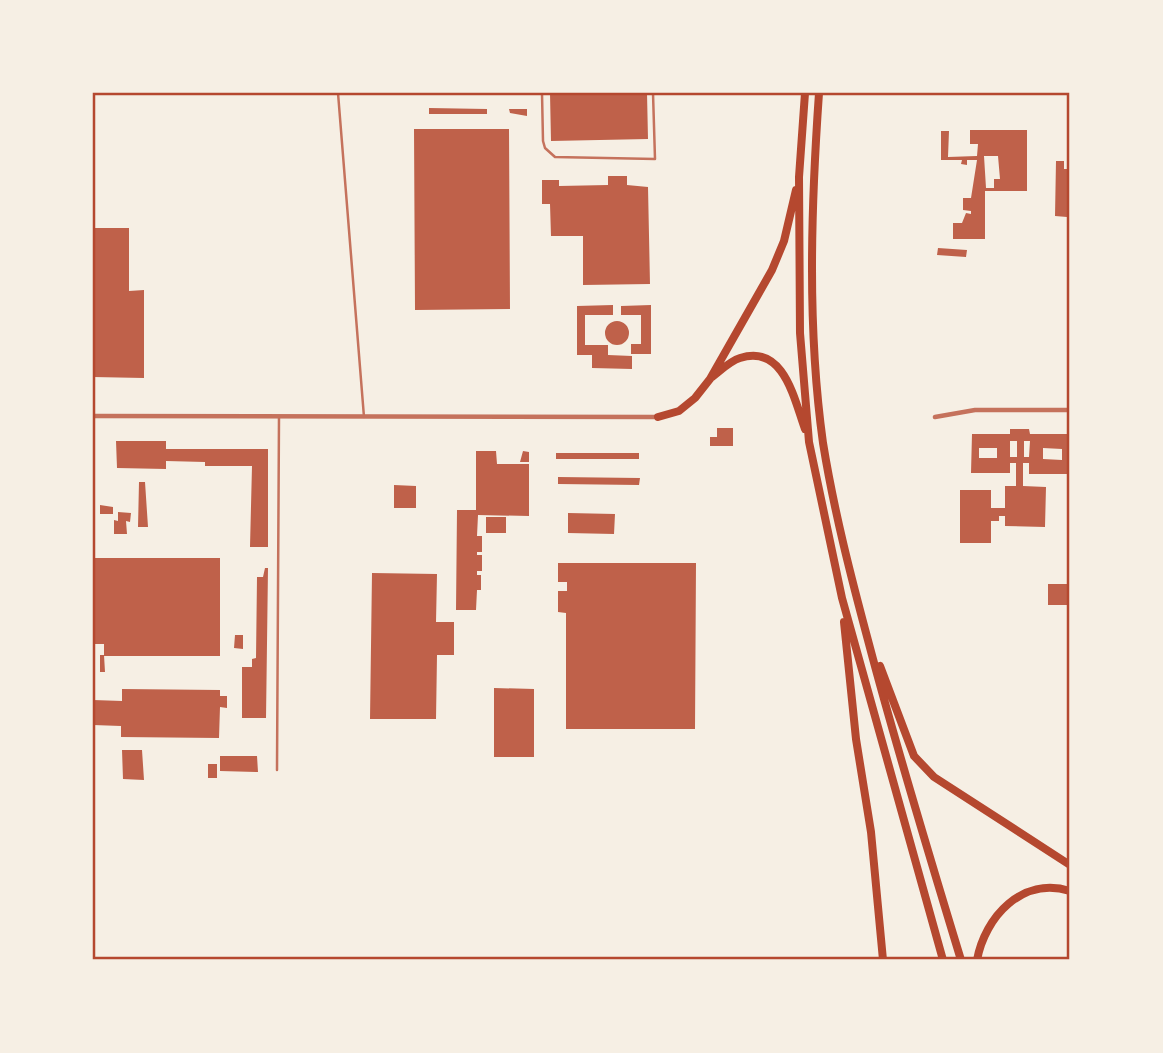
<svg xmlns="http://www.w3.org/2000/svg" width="1163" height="1053" viewBox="0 0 1163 1053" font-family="'Archivo Narrow',sans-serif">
  <rect width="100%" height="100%" fill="#f6efe4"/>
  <path fill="#bf614a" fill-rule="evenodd" d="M550 93H647L648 139 551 141Z
    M429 108 487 109V114H429Z
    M509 109H527V116L510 113Z
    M414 129H509L510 309 415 310Z
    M970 130H1027V191H985V239H953V223H962L966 213 971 214V211L963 210V198H971L977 160H967V165L961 164 962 160H941V131H949L948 157 977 156 978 144H970ZM984 156H998L1000 179H994V188H986Z
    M1056 161H1064V169H1068L1067 217 1055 216Z
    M608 176H627V185L648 187 650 284 583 285V236H551L550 204H542V180H559V186L608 185Z
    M93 228H129V291L144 290V378L93 377Z
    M938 248 967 250 966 257 937 255Z
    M613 305V315H585V345H608V355L632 356V369L592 368V355H577V306Z
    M651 305V354H631V344H641V315H621V306Z
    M605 333a12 12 0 1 1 24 0a12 12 0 1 1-24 0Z
    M717 428H733V446H710V437H717Z
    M1010 429H1029L1030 434H1069V474H1029V463H1023V486L1046 487 1045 527 1005 526V516H999V521H991V543H960V490H991V508H1005V486H1016V463H1010V473H971L972 434H1010ZM1010 441H1017V457H1010ZM1024 441H1030L1029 457H1024ZM979 448H997V458H979ZM1043 448 1062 449V460L1043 459Z
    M116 441H166V449H268V547H250L252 466H205V462L166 461V469L117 468Z
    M476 451H496L497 464H529V516L478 515 477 536H482V552H477V555H482V571H477V575H481V590H477L476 610H456L457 510H476Z
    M523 451 529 452V462H520Z
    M556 453H639V459H556Z
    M558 477 640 478 639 485 558 484Z
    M139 482H145L148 527H138Z
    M394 485 416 486V508H394Z
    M100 505 113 507V514H100Z
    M118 512 131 513 130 522 126 521 127 534H114V520L118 521Z
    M568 513 615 514 614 534 568 533Z
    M486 517H506V533H486Z
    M93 558H220V656H104V644H93Z
    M558 563H696L695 729H566V613L558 612V591H567V582H558Z
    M265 568H268L266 718H242V667H252V659L256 658 257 577H263Z
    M372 573 437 574 436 622H454V655H437L436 719H370Z
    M1048 584H1070V605H1048Z
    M235 635H243V649L234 648Z
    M100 655H104L105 672H100Z
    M494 688 534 689V757H494Z
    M122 689 220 690V696H227V708L220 707 219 738 121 737V726L93 725V700L122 701Z
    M122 750H142L144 780 123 779Z
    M220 756H257L258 772 220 771Z
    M208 764H217V778H208Z"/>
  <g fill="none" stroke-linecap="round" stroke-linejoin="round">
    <path stroke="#c5725c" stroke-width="2.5" d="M338 93 364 417
      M542 93 543 141 545 148 555 157 655 159 653 93
      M277 770 279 416"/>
    <path stroke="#c5725c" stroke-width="4.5" d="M93 416 658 417
      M935 417 975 410H1070"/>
    <path stroke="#b5482f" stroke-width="8" d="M805 93 799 177 800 333 809 442 842 598 943 960
      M819 93C811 208 807 328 823 443 834 511 851 577 869 644 897 750 929 855 961 960
      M712 377C720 371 730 361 740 358 784 344 794 399 805 429
      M658 417 679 411 695 398 710 379 772 270 784 241 796 190
      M844 622 856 739 871 832 883 960
      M880 666 914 756 934 777 1070 865
      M977 960C985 917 1022 876 1070 891"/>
  </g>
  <rect width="1163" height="1053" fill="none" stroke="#f6efe4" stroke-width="189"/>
  <rect x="94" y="94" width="974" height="864" fill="none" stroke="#b5482f" stroke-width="2.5"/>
</svg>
